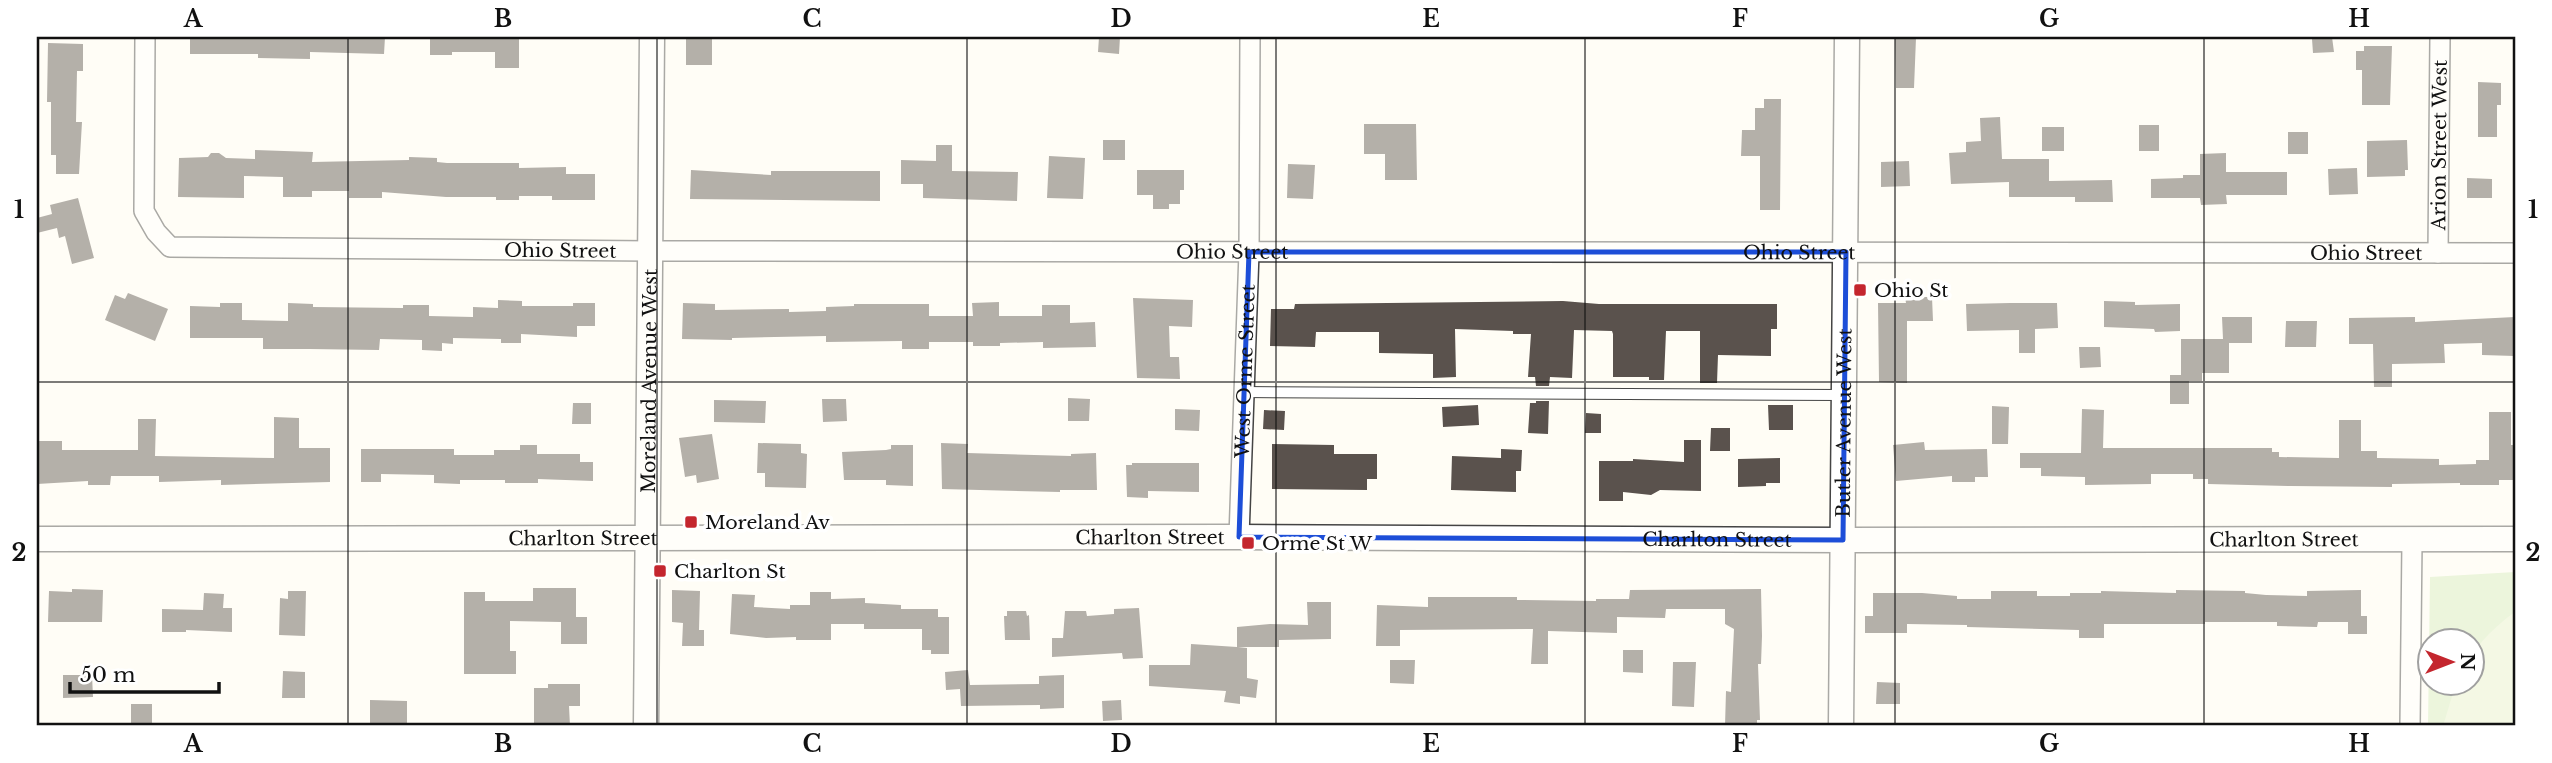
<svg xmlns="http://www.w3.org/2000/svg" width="2552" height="763" viewBox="0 0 2552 763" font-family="'Libre Baskerville',serif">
  <rect width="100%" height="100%" fill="#fffdf5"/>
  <path fill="#d5ebbd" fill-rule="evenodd" d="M2515 572V726H2428L2430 577ZM2430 640H2472V682H2430Z"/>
  <path fill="#e6f2cf" d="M2515 612V726H2443L2456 683 2472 682C2472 675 2470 666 2472 659 2474 645 2503 620 2515 612Z"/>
  <path fill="#5a524d" d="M190 37H385L384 54 310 52V59L258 58V54H190Z
    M430 37H519V68H495V52H452V55H430Z
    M686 37H712V65H686Z
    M1099 37H1120L1119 54 1098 52Z
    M2332 37 2334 52 2313 53 2312 39Z
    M1895 38H1916L1914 88H1896Z
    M48 43 83 44V71H77L76 122H82L79 174H56V155H51V102H47Z
    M2364 46H2392L2390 105H2362V70H2356V51H2364Z
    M2478 82 2501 83V105H2497V137H2478Z
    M1764 99H1781L1780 210H1760V156H1741L1742 130H1755V108H1764Z
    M2000 117 2002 159H2049V181L2112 180 2113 202H2075V197H2009V182L1951 184 1949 153 1966 152V142L1981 141 1980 118Z
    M1364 124H1416L1417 180H1385V154H1364Z
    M2139 125H2159V151H2139Z
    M2042 127H2064V151H2042Z
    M2288 132H2308V154H2288Z
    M1103 140H1125V160H1103Z
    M2407 140 2408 170H2405V176L2367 177V141Z
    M936 145H952V171L1018 172 1017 201 923 198V184H901V160L936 161Z
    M255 150 313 152 312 162 409 160V157L437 158V162L447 163H519V168L566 167V174H595V200H552V196H519V200H496V197H446L382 192V198H349V191H312V197H283V177L244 176V198L178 197 179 158 208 157 211 153H219L226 158 255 159Z
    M2226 153V172H2287V195H2226L2227 204 2201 205 2200 198H2151V179L2183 178V175H2200V154Z
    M1049 156 1085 158 1083 199 1047 198Z
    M1909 161 1910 186 1881 187V162Z
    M1288 164 1315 165 1313 199 1287 198Z
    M2357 168 2358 194 2329 195 2328 169Z
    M691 170 771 175V171H880V201L690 199Z
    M1137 170H1184V190H1180V204H1169V209H1153V195H1137Z
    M2467 178 2492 179V198H2467Z
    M78 198 94 258 72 264 65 236 59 238 57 228 37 233V218L52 214 50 205Z
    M128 293 168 309 155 341 105 320 115 295 125 299Z
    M1905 297H1932L1933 321H1907V383L1879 382 1878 303H1906Z
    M1133 298 1193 300 1192 327 1169 326 1170 357H1179L1180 379 1137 378Z
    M498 300 522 301V306H573V303H595V326H577V337L521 334V343H501V339L453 338V344L442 343V351L422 350V340L380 339 379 350 310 349H263V338H190V306L220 307V303H242V320L288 321V303L313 304V307L403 308V305H429V316L473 317V307L498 308Z
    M1563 301 1599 304H1777V329H1771V356L1718 355 1717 383H1700V331H1666L1664 380H1649V377H1613V334L1612 331 1574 330 1572 378 1550 377 1549 386H1536L1535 377H1528L1531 334H1513V331L1455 329 1456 377 1433 378V354L1379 353V332H1316L1315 347 1270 346 1271 309H1294L1295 304Z
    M2104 301 2135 302V305L2180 304V331L2155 332 2154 329 2104 327Z
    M999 302V316H1042V305H1070V323L1095 322 1096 347 1043 348V342L1000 343V346H973V342H929V349H902V341L826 342V336L732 338V340L682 339 683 303 715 304V310L789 309V312L826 311V307L854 306V304H929V316H973L972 303Z
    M2010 303H2057L2058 328 2035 329V353H2019V330L1967 331 1966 304Z
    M2222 317H2252V343H2229V373H2202V381H2189V404H2170V375H2181V339H2223Z
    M2415 317V322L2515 317V356L2482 355V343L2444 344 2445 363 2392 364V387H2374L2373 344H2349V318Z
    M2286 321H2317L2316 347H2285Z
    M2079 347H2100L2101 367 2080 368Z
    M1068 398 1090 399 1089 421H1068Z
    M822 399H846L847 421 823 422Z
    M714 400 766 401 765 423 714 422Z
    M1536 401H1549L1548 434 1528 433 1530 403H1536Z
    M573 403H591V424H572Z
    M1478 405 1479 425 1443 427 1442 407Z
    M1768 405H1793V430H1769Z
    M1992 406 2009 407 2008 444H1992Z
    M1175 409 1200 410 1199 431 1175 430Z
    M2082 409 2104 410 2103 448H2272V452H2279V457L2339 458V420H2361V451H2377V458L2439 459V465L2476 464V460H2489V412H2511V445H2515V480H2499V485H2460V483L2392 484V487L2291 486 2208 484V479H2193V474H2151V484L2085 485V477L2041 476V468H2020V453H2081Z
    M1264 410 1285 411 1284 430 1263 429Z
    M1586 413 1601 414V433H1585Z
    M274 417 299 418V448H330V482L221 485V480L159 482V476H111L110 485H88V481L37 484V441H62V450H138V419H156L155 456 274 458Z
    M1711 428H1730V451H1710Z
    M712 434 719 479 697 483 696 475 685 477 679 438Z
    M1684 440H1701V491L1660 490 1651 495 1623 492V501H1599V461H1633V459L1684 462Z
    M1924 442 1925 450 1987 449 1988 477H1975V482H1952V476L1896 481 1893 445Z
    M758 443 801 444V453L807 454 806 488 765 487V473H757Z
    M941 443 968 444 967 453 1071 456V454L1096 453 1097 490H1060V492L942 489Z
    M1272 444 1334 445V454H1377V479H1367V490L1272 489Z
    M520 445H537V454H580V462H593V481L538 479V483H505V480H460V484L434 483V475L381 474V482H361V449H454V455H494V450H520Z
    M891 445H913V486L886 485V480H844L842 452 886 450 891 449Z
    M1501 449 1522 450 1521 471H1516V492L1451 490 1452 456 1501 458Z
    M1780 458V483H1766V486L1738 487V459Z
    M1132 463H1199V492L1148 491V498L1127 497 1126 465H1132Z
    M533 588H576V617H587V644H561V622L510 621V651H516V674H464V592H485V601H533Z
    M72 589 103 590 102 622H48L49 591 72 592Z
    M1761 589 1762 636 1761 664H1758L1760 720H1757V726H1725L1726 691 1731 692 1734 629 1725 624V609H1666L1665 618 1617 617V633L1548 631V664H1531L1533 629 1400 630V646H1376L1377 605 1428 607V597H1517V600L1596 601V599H1629L1630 590Z
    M672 590 700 591 699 630H704V646H682L683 623 672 622Z
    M2176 590 2245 591V593L2266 595 2307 596V591L2361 590V616H2367V634H2348V622H2318L2317 627 2277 626V622H2205V624H2104V638H2079V630L1967 627V625L1907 624V633H1865V616H1873V593H1922L1957 596V599H1991V591H2037V596H2070V593H2101V591L2176 593Z
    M288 591H306L305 636 279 635 280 598 288 599Z
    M810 592H831V599L865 598V603L901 605V609H938V617H949V654H931V650H922V629H864V624H831V640H796V637L766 638 730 634 732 594 755 595 754 607 790 609V605H810Z
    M204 593 224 594 223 608H232V632L186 630V632H162V609L203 610Z
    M1307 602H1331V639L1279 640V647H1238L1247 648V678L1258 680 1256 698 1240 696V704L1224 702 1226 691 1149 686V665H1190L1191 644 1237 647V627L1270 624 1308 625Z
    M1139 608 1143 658 1123 659 1122 653 1052 657V638H1063L1065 611H1086L1087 616 1114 614V609Z
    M1007 611H1026L1027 616 1029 615 1030 640H1005L1004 616H1007Z
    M1623 650H1643V673L1623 672Z
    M1390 660H1415L1414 684 1390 683Z
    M1673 662H1696L1694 707 1672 706Z
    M968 670 970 685 1039 684V676L1064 675V708L1040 709V705L961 706 960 689 946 690 945 672Z
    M283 671 305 672V698H282Z
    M63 675H92L93 697 63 698Z
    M1877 682 1900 683V704H1876Z
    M548 684H580V706H569L570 726H547V723H534V688H548Z
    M370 700 407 701V726H370Z
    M1121 700 1122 720 1103 721 1102 701Z
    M131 704H152V724H131Z"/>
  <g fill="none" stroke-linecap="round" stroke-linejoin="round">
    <defs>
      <path id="service" d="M1244 392 1842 395"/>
      <g id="minor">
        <path id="s1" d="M145 37 144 211 156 232 170 247 650 251 2515 253"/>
        <path id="s2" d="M2438 253 2440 37"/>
        <path id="s3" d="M1239 537 1249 252 1250 37"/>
        <path d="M2410 726 2412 541"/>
      </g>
      <g id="tertiary">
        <path id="s4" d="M37 539 1239 537 1843 540 2515 539"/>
        <path id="s5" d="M646 726 652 37"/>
        <path id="s6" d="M1841 726 1847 37"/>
      </g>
    </defs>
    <use href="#service" stroke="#444" stroke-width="12"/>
    <use href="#minor" stroke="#444" stroke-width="22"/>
    <use href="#tertiary" stroke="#444" stroke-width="27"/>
    <use href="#service" stroke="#fff" stroke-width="10"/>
    <use href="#minor" stroke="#fff" stroke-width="19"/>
    <use href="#tertiary" stroke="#fff" stroke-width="24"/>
  </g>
  <path d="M0 0H2552V763H0ZM1249 252H1846L1843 540 1239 537Z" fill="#fffdf5" fill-opacity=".55" fill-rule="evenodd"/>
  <path fill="none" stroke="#1d4ed8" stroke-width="5" stroke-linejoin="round" d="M1249 252H1846L1843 540 1239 537Z"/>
  <path fill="none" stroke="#111" stroke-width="2" stroke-opacity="0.55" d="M348 37V726M657 37V726M967 37V726M1276 37V726M1585 37V726M1895 37V726M2204 37V726M37 382H2515"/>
  <g fill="#c4262e" stroke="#fff" stroke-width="2.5">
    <rect x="1853" y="283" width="14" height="14" rx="3.5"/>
    <rect x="684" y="515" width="14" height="14" rx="3.5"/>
    <rect x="1241" y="536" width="14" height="14" rx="3.5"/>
    <rect x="653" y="564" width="14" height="14" rx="3.5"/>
  </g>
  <g text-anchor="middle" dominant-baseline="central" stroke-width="7" stroke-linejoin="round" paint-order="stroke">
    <g font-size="19" fill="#111" stroke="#fff">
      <text stroke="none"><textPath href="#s2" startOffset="108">Arion Street West</textPath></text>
      <text stroke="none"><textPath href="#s1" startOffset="609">Ohio Street</textPath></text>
      <text stroke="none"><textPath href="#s1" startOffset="1281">Ohio Street</textPath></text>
      <text stroke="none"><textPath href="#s1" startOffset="1848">Ohio Street</textPath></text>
      <text stroke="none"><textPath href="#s1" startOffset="2415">Ohio Street</textPath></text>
      <text stroke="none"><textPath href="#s3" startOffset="166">West Orme Street</textPath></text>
      <text stroke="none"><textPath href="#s5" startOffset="345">Moreland Avenue West</textPath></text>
      <text stroke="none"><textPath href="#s6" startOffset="303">Butler Avenue West</textPath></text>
      <text stroke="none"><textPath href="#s4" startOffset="1113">Charlton Street</textPath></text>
      <text stroke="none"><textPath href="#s4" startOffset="546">Charlton Street</textPath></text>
      <text stroke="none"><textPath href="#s4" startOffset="1680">Charlton Street</textPath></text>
      <text stroke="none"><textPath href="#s4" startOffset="2247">Charlton Street</textPath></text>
    </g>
    <g font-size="19" fill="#111" stroke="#fff" text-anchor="start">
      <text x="1874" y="290">Ohio St</text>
      <text x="705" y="522">Moreland Av</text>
      <text x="1262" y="543">Orme St W</text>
      <text x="674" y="571">Charlton St</text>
    </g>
  </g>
  <rect width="2552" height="763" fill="none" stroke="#ffffff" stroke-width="77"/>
  <g transform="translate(2451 662) rotate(90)"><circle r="33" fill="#ffffff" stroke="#a0a0a0" stroke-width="2"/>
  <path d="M0-5L12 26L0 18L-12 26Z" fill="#c4262e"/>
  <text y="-10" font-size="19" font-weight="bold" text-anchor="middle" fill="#111111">N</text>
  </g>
  <path d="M70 682v10h149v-10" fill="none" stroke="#111111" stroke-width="3.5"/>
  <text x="80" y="682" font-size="21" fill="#111111" stroke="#ffffff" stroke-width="5" paint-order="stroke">50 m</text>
  <rect x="38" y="38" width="2476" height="686" fill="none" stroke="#111" stroke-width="2.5"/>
  <g font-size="23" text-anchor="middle" font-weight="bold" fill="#111">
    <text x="193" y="27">A</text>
    <text x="503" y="27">B</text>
    <text x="812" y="27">C</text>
    <text x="1121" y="27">D</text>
    <text x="1431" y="27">E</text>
    <text x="1740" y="27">F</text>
    <text x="2049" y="27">G</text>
    <text x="2359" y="27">H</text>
    <text x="19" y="218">1</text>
    <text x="2533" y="218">1</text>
    <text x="19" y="561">2</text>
    <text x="2533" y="561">2</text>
    <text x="193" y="752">A</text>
    <text x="503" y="752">B</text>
    <text x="812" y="752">C</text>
    <text x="1121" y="752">D</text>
    <text x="1431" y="752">E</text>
    <text x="1740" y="752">F</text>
    <text x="2049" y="752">G</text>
    <text x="2359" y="752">H</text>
  </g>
</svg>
